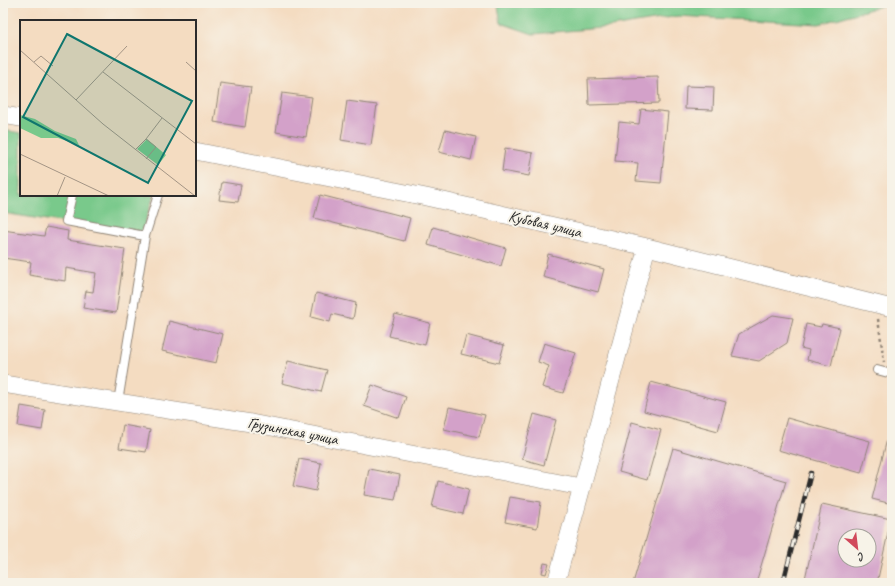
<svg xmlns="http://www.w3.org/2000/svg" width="895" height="586" viewBox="0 0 895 586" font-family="Caveat,sans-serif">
  <rect width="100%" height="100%" fill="#f7f3e8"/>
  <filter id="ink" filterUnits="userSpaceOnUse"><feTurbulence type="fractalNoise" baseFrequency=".025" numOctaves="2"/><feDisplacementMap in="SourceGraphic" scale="8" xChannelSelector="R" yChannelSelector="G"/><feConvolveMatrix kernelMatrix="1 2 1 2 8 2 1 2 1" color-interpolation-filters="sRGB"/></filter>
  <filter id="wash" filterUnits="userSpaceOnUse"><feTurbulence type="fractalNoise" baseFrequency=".012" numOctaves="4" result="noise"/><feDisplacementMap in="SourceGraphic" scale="16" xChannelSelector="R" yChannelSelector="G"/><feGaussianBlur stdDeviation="0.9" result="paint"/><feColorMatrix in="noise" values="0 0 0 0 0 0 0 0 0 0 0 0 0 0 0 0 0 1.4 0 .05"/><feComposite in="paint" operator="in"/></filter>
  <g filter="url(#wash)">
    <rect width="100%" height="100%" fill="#f4dcc1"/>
    <path fill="#79c98b" stroke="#527a5b" d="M551 3H892L819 24 678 16 611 27 533 34 501 23 498 6Z
      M3 130 21 133V195H154L140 238 60 222 3 213Z"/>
    <g id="blocks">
      <path fill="#d3a1c9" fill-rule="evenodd" d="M658 77 659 103 589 105 588 79Z
        M220 83 251 87 245 127 214 122Z
        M686 86 714 87 713 110 685 109Z
        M282 93 312 97 306 137 276 132Z
        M347 101 377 105 371 145 341 140Z
        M641 109 668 112 661 183 636 181 638 163 615 161 619 122 639 124Z
        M445 130 476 137 471 160 439 152Z
        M505 148 533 153 529 176 502 171Z
        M222 182 241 185 238 202 219 200Z
        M320 195 410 218 404 241 314 218Z
        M46 227 68 231 67 240 125 249 116 313 83 308 86 291 93 292 96 273 66 268 65 281 29 275 31 262 3 258V230L44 236Z
        M433 227 506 248 501 266 428 245Z
        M548 254 604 269 598 292 543 277Z
        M316 293 356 303 353 319 332 314 330 322 311 317Z
        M395 314 430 323 425 345 389 336Z
        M773 315 793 318 787 343 759 361 732 356 739 334Z
        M169 321 223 334 216 363 162 351Z
        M806 324 821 327 822 324 840 328 831 366 807 360 809 350 801 348Z
        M466 335 504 345 499 363 461 354Z
        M544 343 576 353 563 393 542 387 549 366 538 362Z
        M288 361 327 370 321 392 282 383Z
        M651 382 726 402 718 431 644 411Z
        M372 385 406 397 399 418 364 406Z
        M21 406 45 410 42 430 18 426Z
        M449 407 485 415 479 437 444 429Z
        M534 414 556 420 544 465 522 459Z
        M787 418 870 441 861 473 778 450Z
        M632 422 661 430 647 480 619 472Z
        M891 423H892V504L872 499Z
        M123 425 150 430 146 452 119 448Z
        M673 448 786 481 756 583H633Z
        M299 459 321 463 316 491 293 486Z
        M369 469 400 475 395 500 364 495Z
        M438 481 469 489 463 514 432 507Z
        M510 497 541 502 537 528 505 522Z
        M822 504 891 519 877 583H804ZM845 536H869V560H845Z
        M544 563 549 564 546 574 542 573Z"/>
    </g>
  </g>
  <g filter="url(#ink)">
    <use href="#blocks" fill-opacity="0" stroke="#908476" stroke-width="1"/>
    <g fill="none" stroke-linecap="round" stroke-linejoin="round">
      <defs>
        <path id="lane" d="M72 195 66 221 145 236 158 195
          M877 370 892 374
          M118 402 145 236"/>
        <path id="street" d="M3 115 21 118
          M195 151 426 197 647 247 892 308
          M3 384 251 423 581 487
          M556 583 647 247"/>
      </defs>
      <use href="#lane" stroke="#908476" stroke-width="10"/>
      <use href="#street" stroke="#908476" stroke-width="18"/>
      <path stroke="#908476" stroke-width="2.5" stroke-dasharray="3 3" stroke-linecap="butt" d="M878 319 884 362"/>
      <use href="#lane" stroke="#fff" stroke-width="8"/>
      <use href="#street" stroke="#fff" stroke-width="17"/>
      <defs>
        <path id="rail" d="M783 583 811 473"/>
      </defs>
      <use href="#rail" stroke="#2b2b2b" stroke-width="4.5"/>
      <use href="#rail" stroke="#f7f3e8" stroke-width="3" stroke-dasharray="9" stroke-linecap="butt"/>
    </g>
  </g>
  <g text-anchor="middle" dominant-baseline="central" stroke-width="4" stroke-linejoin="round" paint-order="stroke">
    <g font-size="16" fill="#2b2b2b" stroke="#f7f3e8">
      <text transform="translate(545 224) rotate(13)">Кубовая улица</text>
      <text transform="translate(293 431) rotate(11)">Грузинская улица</text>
    </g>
  </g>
  <g transform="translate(20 20)">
    <rect width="176" height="176" fill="#f4dcc1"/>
    <path d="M0 95 15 99 35 111 56 119 59 125 38 118H21L0 108ZM127 119 146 135 138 145 117 129Z" fill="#79c98b"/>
    <path fill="none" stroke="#a49585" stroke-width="1" d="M0 30 83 104 175 176M14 42 21 36 33 46M166 42 176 51M83 52 176 124M56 80 107 26M126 119 142 98M115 130 126 119 136 127 126 139M0 134 89 176M37 176 45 157"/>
    <path fill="#0f766e" fill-opacity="0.15" stroke="#0f766e" stroke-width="2" d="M47 14 172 81 128 163 3 97Z"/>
    <rect width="176" height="176" fill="none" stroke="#2b2b2b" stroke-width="2"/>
  </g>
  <rect width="895" height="586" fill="none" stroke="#f7f3e8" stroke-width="16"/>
  <g transform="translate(857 548) rotate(152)"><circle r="19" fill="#f7f3e8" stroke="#a5a39c"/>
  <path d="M0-3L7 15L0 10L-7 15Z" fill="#d1495b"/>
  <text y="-6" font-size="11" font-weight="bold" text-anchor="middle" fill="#2b2b2b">С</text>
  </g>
</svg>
